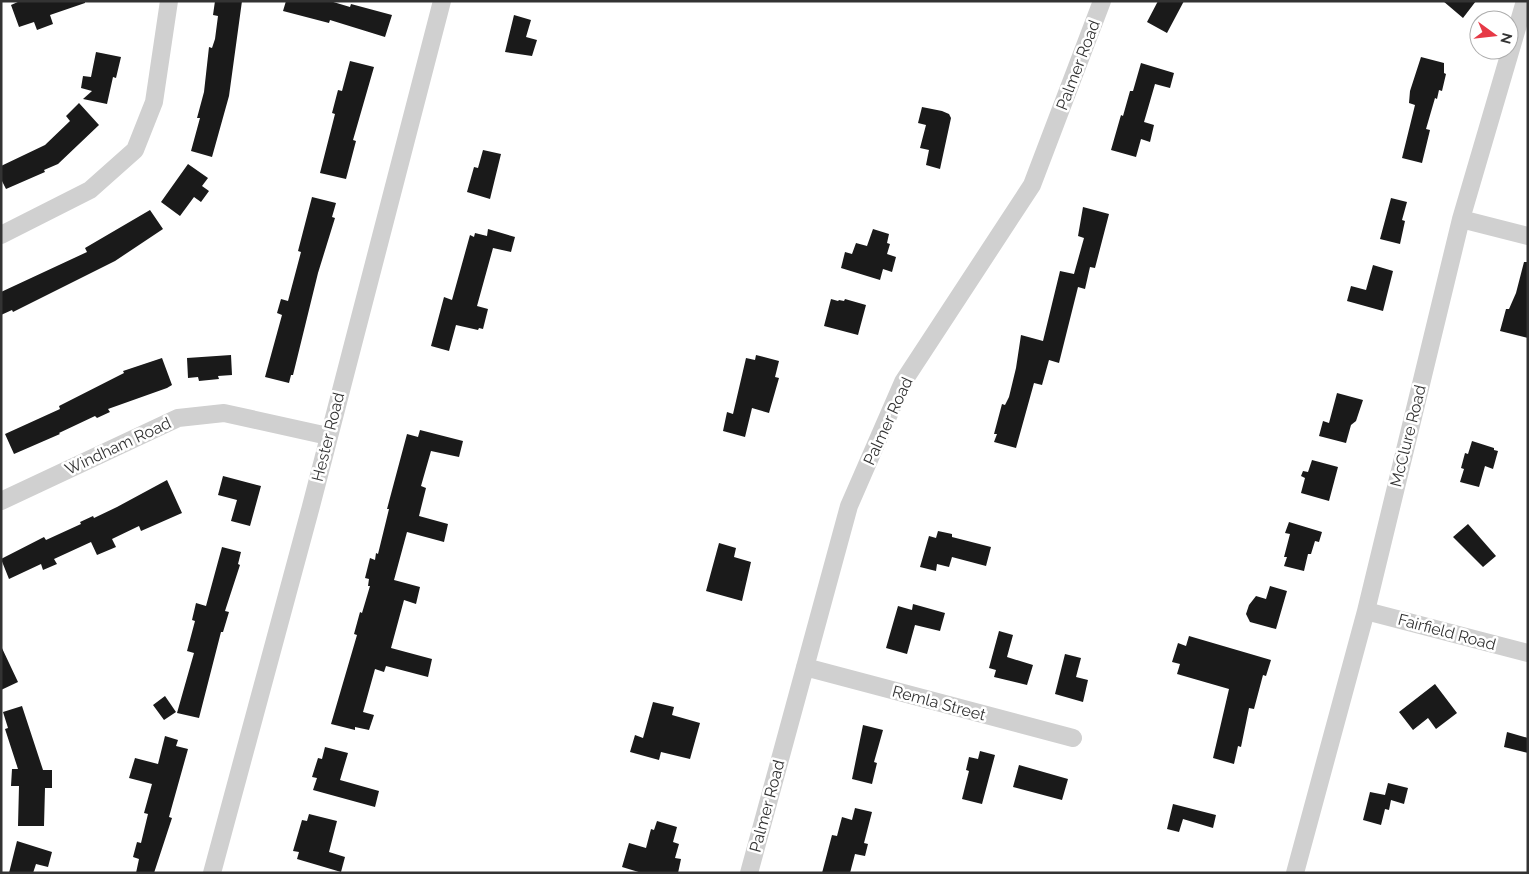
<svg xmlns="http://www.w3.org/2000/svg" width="1529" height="874" viewBox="0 0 1529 874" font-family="Raleway,sans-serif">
  <rect width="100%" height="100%" fill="#fff"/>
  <path fill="#1a1a1a" d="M20 1H85V3L50 15 53 24 37 30 34 22 19 27 11 5Z
    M215 1H242L229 96 212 157 191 151 200 118H197L204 92 209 47 212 48 215 39 218 16 213 15Z
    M286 1H330L350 7 351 4 392 15 385 37 330 20 329 23 283 11Z
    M1158 1H1184L1167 33 1147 22Z
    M1443 1H1476L1463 18Z
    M514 15 531 20 526 37 537 40 532 56 505 52Z
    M96 52 121 57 116 78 113 77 107 104 83 99 92 91 81 88 83 76 91 77Z
    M1421 57 1444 63V73L1446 74 1442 91 1439 90 1437 99 1435 98 1426 129 1430 130 1422 163 1402 158 1415 105 1409 103 1410 91Z
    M350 61 374 67 353 140 356 141 346 179 320 173 335 114 332 113 338 90 342 91Z
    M1141 63 1174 73 1170 88 1155 84 1144 122 1154 125 1150 142 1141 139 1136 157 1111 150 1121 115 1123 116 1130 91H1133Z
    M79 103 99 125 58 164 44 170 45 172 6 189 1 179V166L45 145 70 121 66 116Z
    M922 107 942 111 949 114 951 118 940 169 926 165 929 150 920 148 926 125 918 123Z
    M483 150 501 154 490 199 467 192 474 167 478 168Z
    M188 164 208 178 202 186 209 191 201 202 194 197 180 216 161 202Z
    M312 197 336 203 332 217 335 218 318 273 293 375H291L289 383 265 377 282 315 277 313 281 299 288 301 301 252 298 251Z
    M1391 198 1407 202 1402 220 1405 221 1400 244 1380 239Z
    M1083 207 1109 214 1095 268 1090 267 1085 289 1078 287 1059 363 1049 360 1042 385 1034 383 1016 448 994 442 997 434H994L1002 404 1005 405 1009 397 1016 368 1021 335 1043 341 1060 271 1074 274 1084 238 1078 236Z
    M150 210 163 229 115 261 13 312 12 310 1 315V292L87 252 85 248Z
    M488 229 515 237 511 252 493 248 477 306 488 309 483 329 479 328 478 330 456 325 449 351 431 346 444 297 452 300 470 235 474 237 475 233 487 236Z
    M873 229 889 234 887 243 890 244 887 254 896 257 892 272 883 269 880 280 841 268 845 252 852 254 856 243 867 246Z
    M1524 262H1528V338L1500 331 1506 309H1509L1516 293Z
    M1373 265 1393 271 1383 311 1347 301 1351 286 1366 290Z
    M831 299 838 301 839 300 844 301 845 299 866 305 858 335 824 326Z
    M231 355 232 375 218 376 219 379 199 381 198 377 188 378 187 358Z
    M756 355 779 361 775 377 779 378 769 413 752 408 745 437 723 431 727 412 733 414 746 358 755 360Z
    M162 358 172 385 167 388 108 409 110 412 97 418 95 416 59 433 60 434 14 454 5 434 60 409 59 406 124 373 123 371Z
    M1337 393 1363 400 1356 421 1351 425 1346 443 1319 436 1323 421 1329 423Z
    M420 430 463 441 459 457 431 451 421 486 426 488 419 516 448 524 444 542 407 532 394 580 420 587 416 604 404 600 391 648 432 659 428 677 386 666 384 672 375 669 363 712 374 715 369 730 355 727V730L331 724 357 635 354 634 360 612 362 613 370 586H368L369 579 365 578 370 558 375 560 376 553 378 554 389 509H387L407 434 418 437Z
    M1472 441 1494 448V450L1498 451 1493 469 1485 466 1479 487 1460 482 1464 469 1461 468 1465 453 1468 454Z
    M1312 460 1338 467 1329 501 1301 493 1305 478 1301 476 1303 471 1308 472Z
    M223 476 261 486 250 526 231 521 237 500 218 495Z
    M167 480 182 513 141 531 139 526 112 539 116 547 97 555 91 542 54 559 57 564 43 570 41 564 9 579 1 559 44 537 46 540 81 524 80 522 93 516 94 518 117 507Z
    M1289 522 1322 532 1319 542 1315 541 1311 554H1308L1304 571 1284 566 1287 557H1284L1290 534 1285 533Z
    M1468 524 1496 556 1483 567 1453 537Z
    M938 531 952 534V537L991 547 986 566 952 557 949 567 937 564 936 571 920 567 929 536 936 538Z
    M719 543 736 548 734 557 751 562 742 601 706 591Z
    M222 547 241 552 238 564 240 565 225 611 229 612 223 632H221L199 718 177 713 194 653 187 651 195 621 192 620 196 603 206 606Z
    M1270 586 1287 591 1276 629 1250 622 1246 614 1249 605 1256 596 1266 599Z
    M913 604 945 613 940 631 915 625 907 654 886 648 898 606 912 610Z
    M999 631 1013 635 1007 657 1033 665 1027 685 994 677 996 670 989 668Z
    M1189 636 1271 660 1266 676 1263 675 1254 709 1249 708 1241 747 1238 746 1234 764 1213 758 1229 689 1177 674 1180 664 1172 662 1178 643 1186 646Z
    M1 646 18 682 1 690Z
    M1065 654 1081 658 1076 677 1088 680 1083 702 1055 694Z
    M1435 684 1457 713 1436 729 1428 718 1413 730 1399 712Z
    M165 696 176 712 164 720 153 705Z
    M653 702 674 707 672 715 700 723 690 759 661 752 659 760 630 752 635 735 643 738Z
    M22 706 43 770H52V788H45L44 826H18L19 786H11L12 769H18L5 729 8 728 3 712Z
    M863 725 883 730 874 762 877 763 872 784 852 779Z
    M1507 732 1528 738V753L1504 747Z
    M165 736 178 740 176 746 188 749 169 817 172 818 154 873H136L139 859 133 857 137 842 141 843 148 814 144 813 152 784 129 778 135 758 158 764Z
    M325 747 348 753 340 780 379 791 375 807 313 790 317 778 312 777 318 758 322 759Z
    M980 751 995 755 982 804 962 799 969 771 966 770 969 757 978 759Z
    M1019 765 1068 779 1062 800 1013 787Z
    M1388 783 1408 788 1404 804 1391 800 1389 810 1385 809 1381 825 1363 820 1370 792 1385 795Z
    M1173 804 1216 815 1213 828 1183 819 1179 832 1167 829Z
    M855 808 872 812 864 843 868 844 865 856 855 854 850 873H822L832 835 837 836 842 817 852 820Z
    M309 814 337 821 329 852 345 857 341 872 297 859 299 852 293 851 302 820 307 821Z
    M657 821 677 827 673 842 679 844 675 858 681 859 678 873H642L622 867 629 843 646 848 651 829 654 830Z
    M17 841 52 852 48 867 36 864 33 873H9Z"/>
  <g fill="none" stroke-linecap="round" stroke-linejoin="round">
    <path stroke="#d0d0d0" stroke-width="18" d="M1461 219 1528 236
      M1 235 90 190 135 150 154 102 169 1
      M1 501 178 418 224 413 328 436
      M1366 611 1528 653
      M805 667 1073 738
      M212 873 310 510 442 1
      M749 873 849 506 903 382 1032 185 1102 1
      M1295 873 1366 611 1461 219 1525 1"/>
  </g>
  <g text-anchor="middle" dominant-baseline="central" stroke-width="5" stroke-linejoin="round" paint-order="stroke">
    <g font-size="16" fill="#333" stroke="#fff">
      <text transform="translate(1078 65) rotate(-69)">Palmer Road</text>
      <text transform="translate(888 421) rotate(-65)">Palmer Road</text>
      <text transform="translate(1408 436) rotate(-76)">McClure Road</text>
      <text transform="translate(328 437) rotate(-76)">Hester Road</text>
      <text transform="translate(118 446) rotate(-25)">Windham Road</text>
      <text transform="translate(1447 632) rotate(15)">Fairfield Road</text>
      <text transform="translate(939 703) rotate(15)">Remla Street</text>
      <text transform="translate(767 806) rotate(-75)">Palmer Road</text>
    </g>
  </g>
  <rect width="1529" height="874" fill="none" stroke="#333333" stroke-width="5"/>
  <g transform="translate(1494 35) rotate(105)"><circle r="24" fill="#ffffff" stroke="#adadad"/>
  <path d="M0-4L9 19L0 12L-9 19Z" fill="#e63946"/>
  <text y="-8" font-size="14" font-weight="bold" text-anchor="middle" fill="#333333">N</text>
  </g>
</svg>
